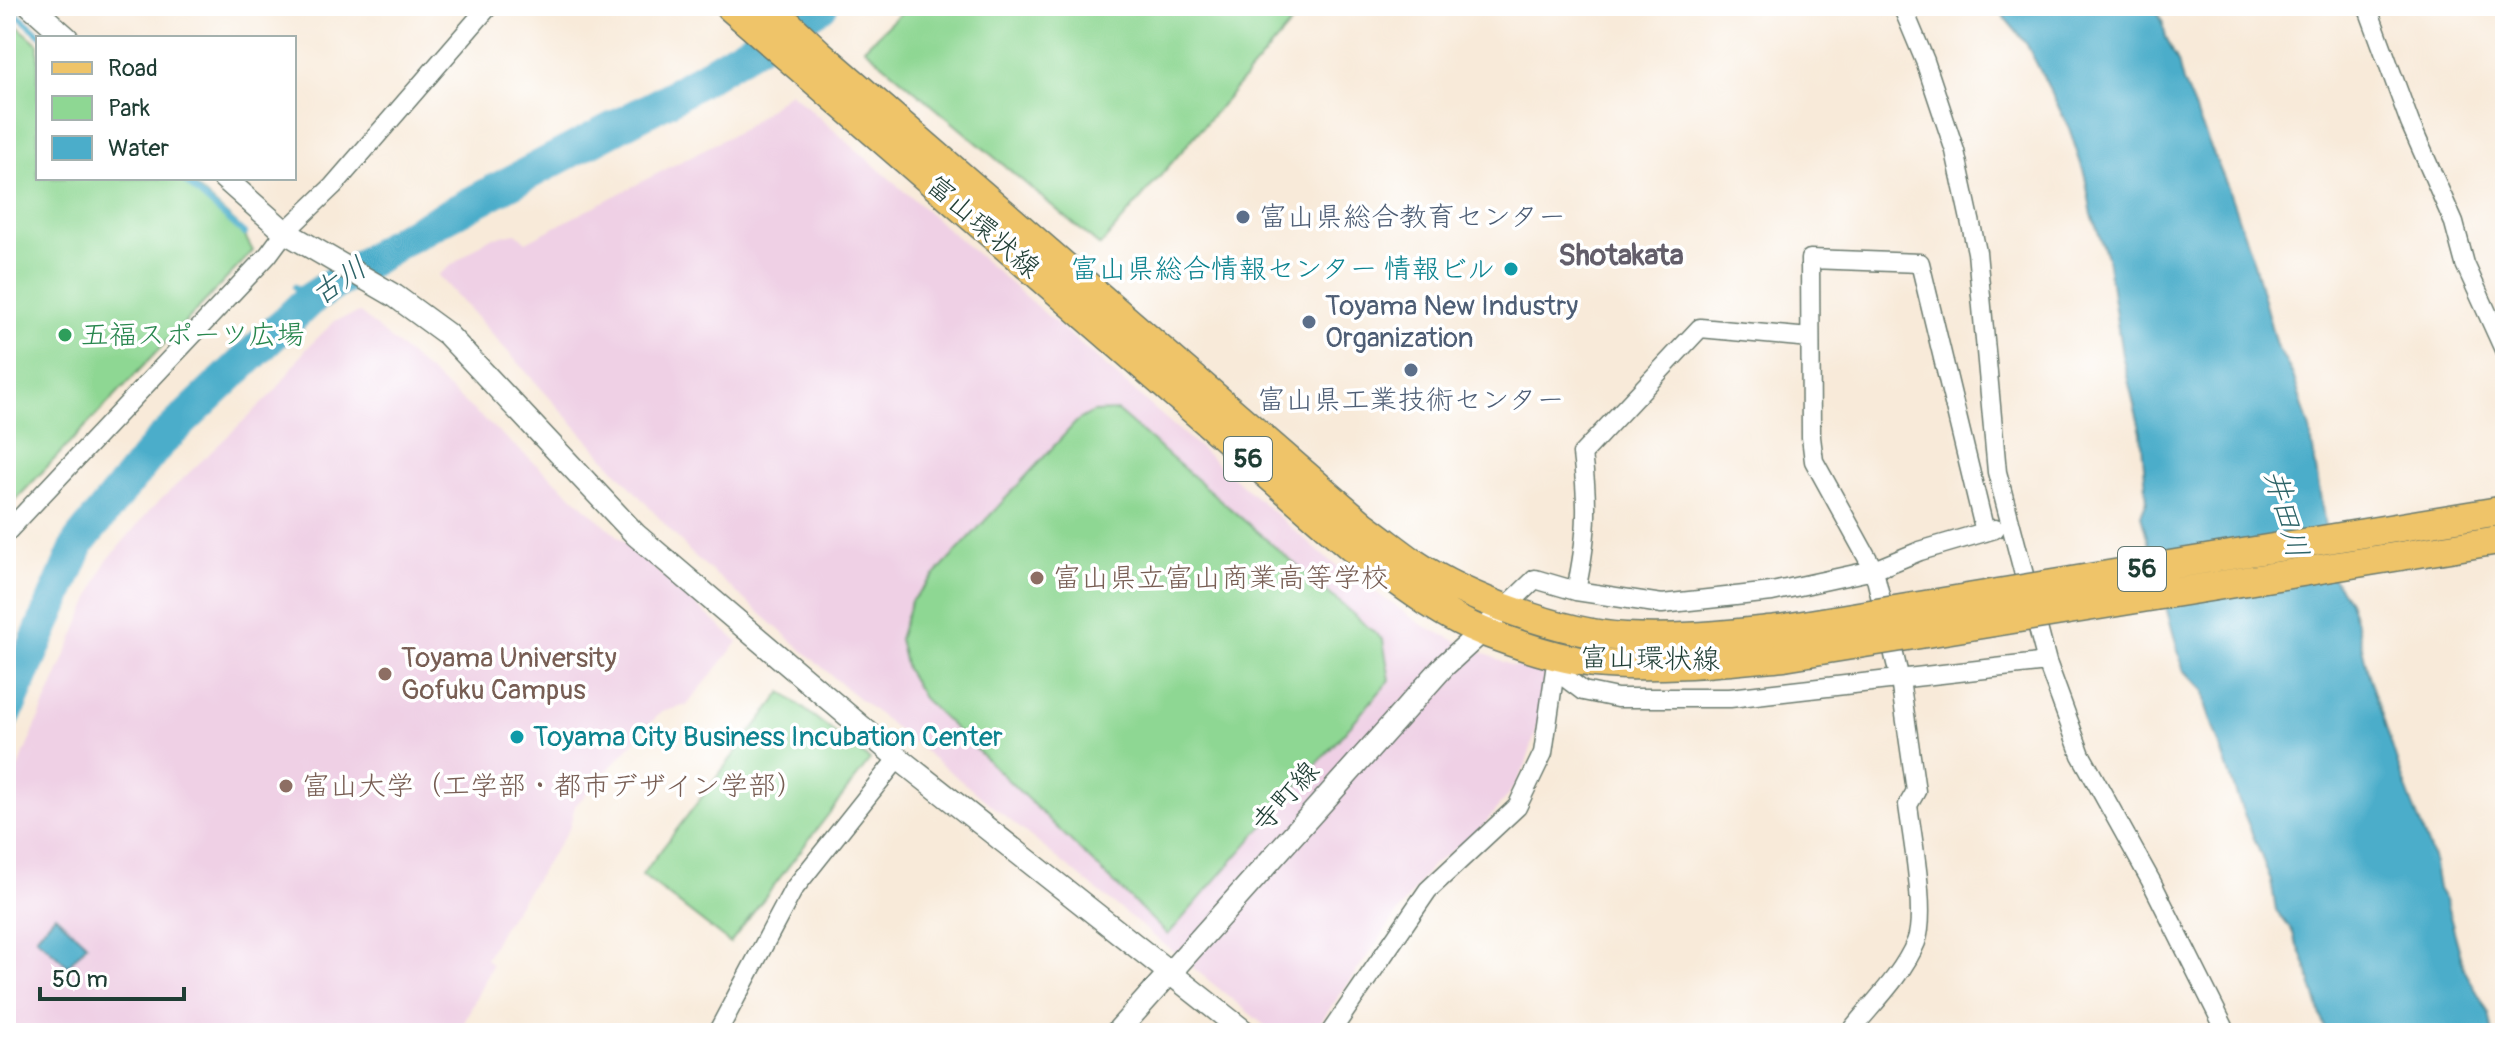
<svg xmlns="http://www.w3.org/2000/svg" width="2511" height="1039" viewBox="0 0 2511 1039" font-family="Pangolin,'Klee One',sans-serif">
  <rect width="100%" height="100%" fill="#fff"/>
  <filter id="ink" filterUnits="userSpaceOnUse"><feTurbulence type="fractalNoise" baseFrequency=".0125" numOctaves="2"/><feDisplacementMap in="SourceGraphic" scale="16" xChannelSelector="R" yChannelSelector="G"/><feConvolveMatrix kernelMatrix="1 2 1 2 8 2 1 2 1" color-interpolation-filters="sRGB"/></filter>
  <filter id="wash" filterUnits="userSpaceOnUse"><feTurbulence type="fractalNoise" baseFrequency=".006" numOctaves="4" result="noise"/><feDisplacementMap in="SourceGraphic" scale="32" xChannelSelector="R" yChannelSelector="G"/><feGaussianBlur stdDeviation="1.8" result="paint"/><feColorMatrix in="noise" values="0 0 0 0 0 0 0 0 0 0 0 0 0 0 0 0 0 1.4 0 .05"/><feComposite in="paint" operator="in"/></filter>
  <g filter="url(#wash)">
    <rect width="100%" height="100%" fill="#f8ead9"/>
    <path fill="#efd0e5" d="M790 92 1326 558 1424 626 1512 666 1555 670 1525 767 1516 784 1480 830 1431 866 1313 1033H1274L846 688 691 553 438 275 489 238 516 233 526 242 743 129Z
      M360 313 551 477 738 642 687 705 661 712 575 806 569 829 501 930 486 959 492 965 459 1033H6V796L105 563 150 510 276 390 306 349 336 320Z"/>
    <path fill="#8ed793" stroke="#568a64" stroke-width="2" d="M908 6H1279L1292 23 1100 246 864 48Z
      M6 16 38 44V178H186L240 227 253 251 6 510Z
      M1117 411 1383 640 1390 680 1168 935 923 698 906 669 899 639 911 601 1077 421 1093 412Z
      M782 692 870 760 730 943 642 875Z"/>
    <path fill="#4badca" stroke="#35757f" stroke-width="2" d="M2000 6H2154L2163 23 2166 38 2178 62 2183 82 2228 188 2254 263 2276 345 2293 375 2310 430 2333 578 2349 601 2357 625 2368 672 2403 780 2433 858 2438 889 2446 902 2465 971 2489 1013 2493 1033H2326L2306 965 2292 931 2276 910 2271 880 2238 799 2206 706 2204 691 2183 669 2141 515 2147 500 2141 433 2122 355 2107 257 2092 215 2085 176 2069 128 2047 84 2026 43 2004 17Z
      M55 915 87 944 68 966 36 937Z"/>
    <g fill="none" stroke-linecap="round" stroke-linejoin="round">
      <path stroke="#4badca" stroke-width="6" d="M7 6 44 38
        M181 178 245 234
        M295 287 309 300"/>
      <path stroke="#4badca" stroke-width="34" d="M6 713 79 542 157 445 309 300 400 241 667 100 821 6"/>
    </g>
  </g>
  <g filter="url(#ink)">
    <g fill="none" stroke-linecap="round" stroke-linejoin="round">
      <defs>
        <path id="minor" d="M1902 6 1925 61 1955 151 1977 252 1997 472 2047 662 2081 755 2151 881 2227 1033
          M2367 6 2410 123 2454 223 2465 264 2505 352
          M6 533 268 255 285 232 333 186 489 6
          M1576 591C1587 538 1589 508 1582 454L1700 328 1810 338
          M1507 606 1535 579 1576 591 1662 604 1772 592 1874 570 1920 551 1995 529
          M717 1033 793 890 898 758
          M1330 1033 1428 890 1517 807 1543 753 1555 670 1583 691 1617 698H1730L2047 662
          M1849 1033C1871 1005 1902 976 1916 942 1927 914 1912 837 1908 805L1916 791 1900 680 1874 570 1814 461 1811 437 1810 259 1920 263 1985 532"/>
        <path id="tertiary" d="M31 6 67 38
          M224 178 285 232 395 296 447 334 636 535 898 758 1246 1033
          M1116 1033 1444 666 1492 622"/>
        <path id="primary" d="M729 6 1351 547C1393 577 1436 613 1484 632 1519 645 1558 659 1595 663 1658 669 1721 662 1784 656
          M769 6 820 54 1364 526C1381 538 1397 551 1414 563 1466 598 1563 634 1626 637 1678 640 1728 634 1779 629"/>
      </defs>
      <use href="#minor" stroke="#6b7a6e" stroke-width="21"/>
      <use href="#tertiary" stroke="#6b7a6e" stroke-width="25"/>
      <use href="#primary" stroke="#6b7a6e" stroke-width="31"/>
      <use href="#minor" stroke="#fff" stroke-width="18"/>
      <use href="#tertiary" stroke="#fff" stroke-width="22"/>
      <use href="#primary" stroke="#efc469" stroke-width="28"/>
      <defs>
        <path id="primary-bridge" d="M1779 629 2505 510
          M1784 656 2505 539"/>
      </defs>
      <use href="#primary-bridge" stroke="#6b7a6e" stroke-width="31" stroke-linecap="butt"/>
      <use href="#primary-bridge" stroke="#efc469" stroke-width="28"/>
    </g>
  </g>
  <g fill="#5c6f8a" stroke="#fff" stroke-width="3">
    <circle cx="1243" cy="217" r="8"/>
    <circle cx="1309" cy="322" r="8"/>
    <circle cx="1411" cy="370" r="8"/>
  </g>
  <g fill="#0f9aa8" stroke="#fff" stroke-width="3">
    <circle cx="1511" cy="269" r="8"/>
    <circle cx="517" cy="737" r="8"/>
  </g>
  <circle fill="#2e9e5b" stroke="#fff" stroke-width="3" cx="65" cy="335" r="8"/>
  <g fill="#8d6e63" stroke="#fff" stroke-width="3">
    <circle cx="1037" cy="578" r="8"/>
    <circle cx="385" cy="674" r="8"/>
    <circle cx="286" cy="786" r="8"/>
  </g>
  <g text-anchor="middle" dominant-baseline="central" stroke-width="7" stroke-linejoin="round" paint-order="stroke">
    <g fill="#fff" stroke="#627771" stroke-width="2">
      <rect x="1224" y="437" width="48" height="44" rx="6"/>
      <rect x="2118" y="547" width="48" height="44" rx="6"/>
    </g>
    <g font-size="26" font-weight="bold" fill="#1f3d34">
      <text x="1248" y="459">56</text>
      <text x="2142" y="569">56</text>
    </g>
    <g font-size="28" fill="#4e5e75" stroke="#fff" text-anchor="start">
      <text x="1259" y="217">富山県総合教育センター</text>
      <text x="1325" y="306">Toyama New Industry<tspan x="1325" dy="32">Organization</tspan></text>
      <text x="1411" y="400" text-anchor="middle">富山県工業技術センター</text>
    </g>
    <g font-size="28" fill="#1f3d34" stroke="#fff">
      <text transform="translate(983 227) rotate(41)">富山環状線</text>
      <text transform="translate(1650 659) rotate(1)">富山環状線</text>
      <text transform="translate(1286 797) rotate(-48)">寺町線</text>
    </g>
    <g font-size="28" fill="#0d838f" stroke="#fff" text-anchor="end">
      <text x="1495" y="269">富山県総合情報センター 情報ビル</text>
      <text x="533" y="737" text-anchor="start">Toyama City Business Incubation Center</text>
    </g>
    <g font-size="28" fill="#27864d" stroke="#fff" text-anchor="start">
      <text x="81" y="335">五福スポーツ広場</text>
    </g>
    <g font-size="28" fill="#785e54" stroke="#fff" text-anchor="start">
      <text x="1053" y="578">富山県立富山商業高等学校</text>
      <text x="401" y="658">Toyama University<tspan x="401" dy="32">Gofuku Campus</tspan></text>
      <text x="302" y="786">富山大学（工学部・都市デザイン学部）</text>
    </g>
    <g font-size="30" font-weight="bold" fill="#635e6a" stroke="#fff">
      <text x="1621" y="255">Shotakata</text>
    </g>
    <g font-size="30" font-style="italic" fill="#2e6468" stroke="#fff">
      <text transform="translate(339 281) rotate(-34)">古川</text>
      <text transform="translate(2286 514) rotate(74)">井田川</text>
    </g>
  </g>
  <rect width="2511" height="1039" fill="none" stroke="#fff" stroke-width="32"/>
  <rect x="36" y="36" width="260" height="144" fill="#ffffff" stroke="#a5b1ae" stroke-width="2"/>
  <rect x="52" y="62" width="40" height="12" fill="#efc469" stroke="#a5b1ae" stroke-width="2"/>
  <text x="108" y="76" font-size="24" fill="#1f3d34">Road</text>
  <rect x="52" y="96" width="40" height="24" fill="#8ed793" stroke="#a5b1ae" stroke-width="2"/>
  <text x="108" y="116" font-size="24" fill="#1f3d34">Park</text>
  <rect x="52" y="136" width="40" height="24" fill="#4badca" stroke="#a5b1ae" stroke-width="2"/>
  <text x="108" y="156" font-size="24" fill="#1f3d34">Water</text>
  <path d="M40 987v12h144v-12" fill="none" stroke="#1f3d34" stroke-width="4"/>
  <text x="52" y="987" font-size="24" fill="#1f3d34" stroke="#ffffff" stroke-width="6" paint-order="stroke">50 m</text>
</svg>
